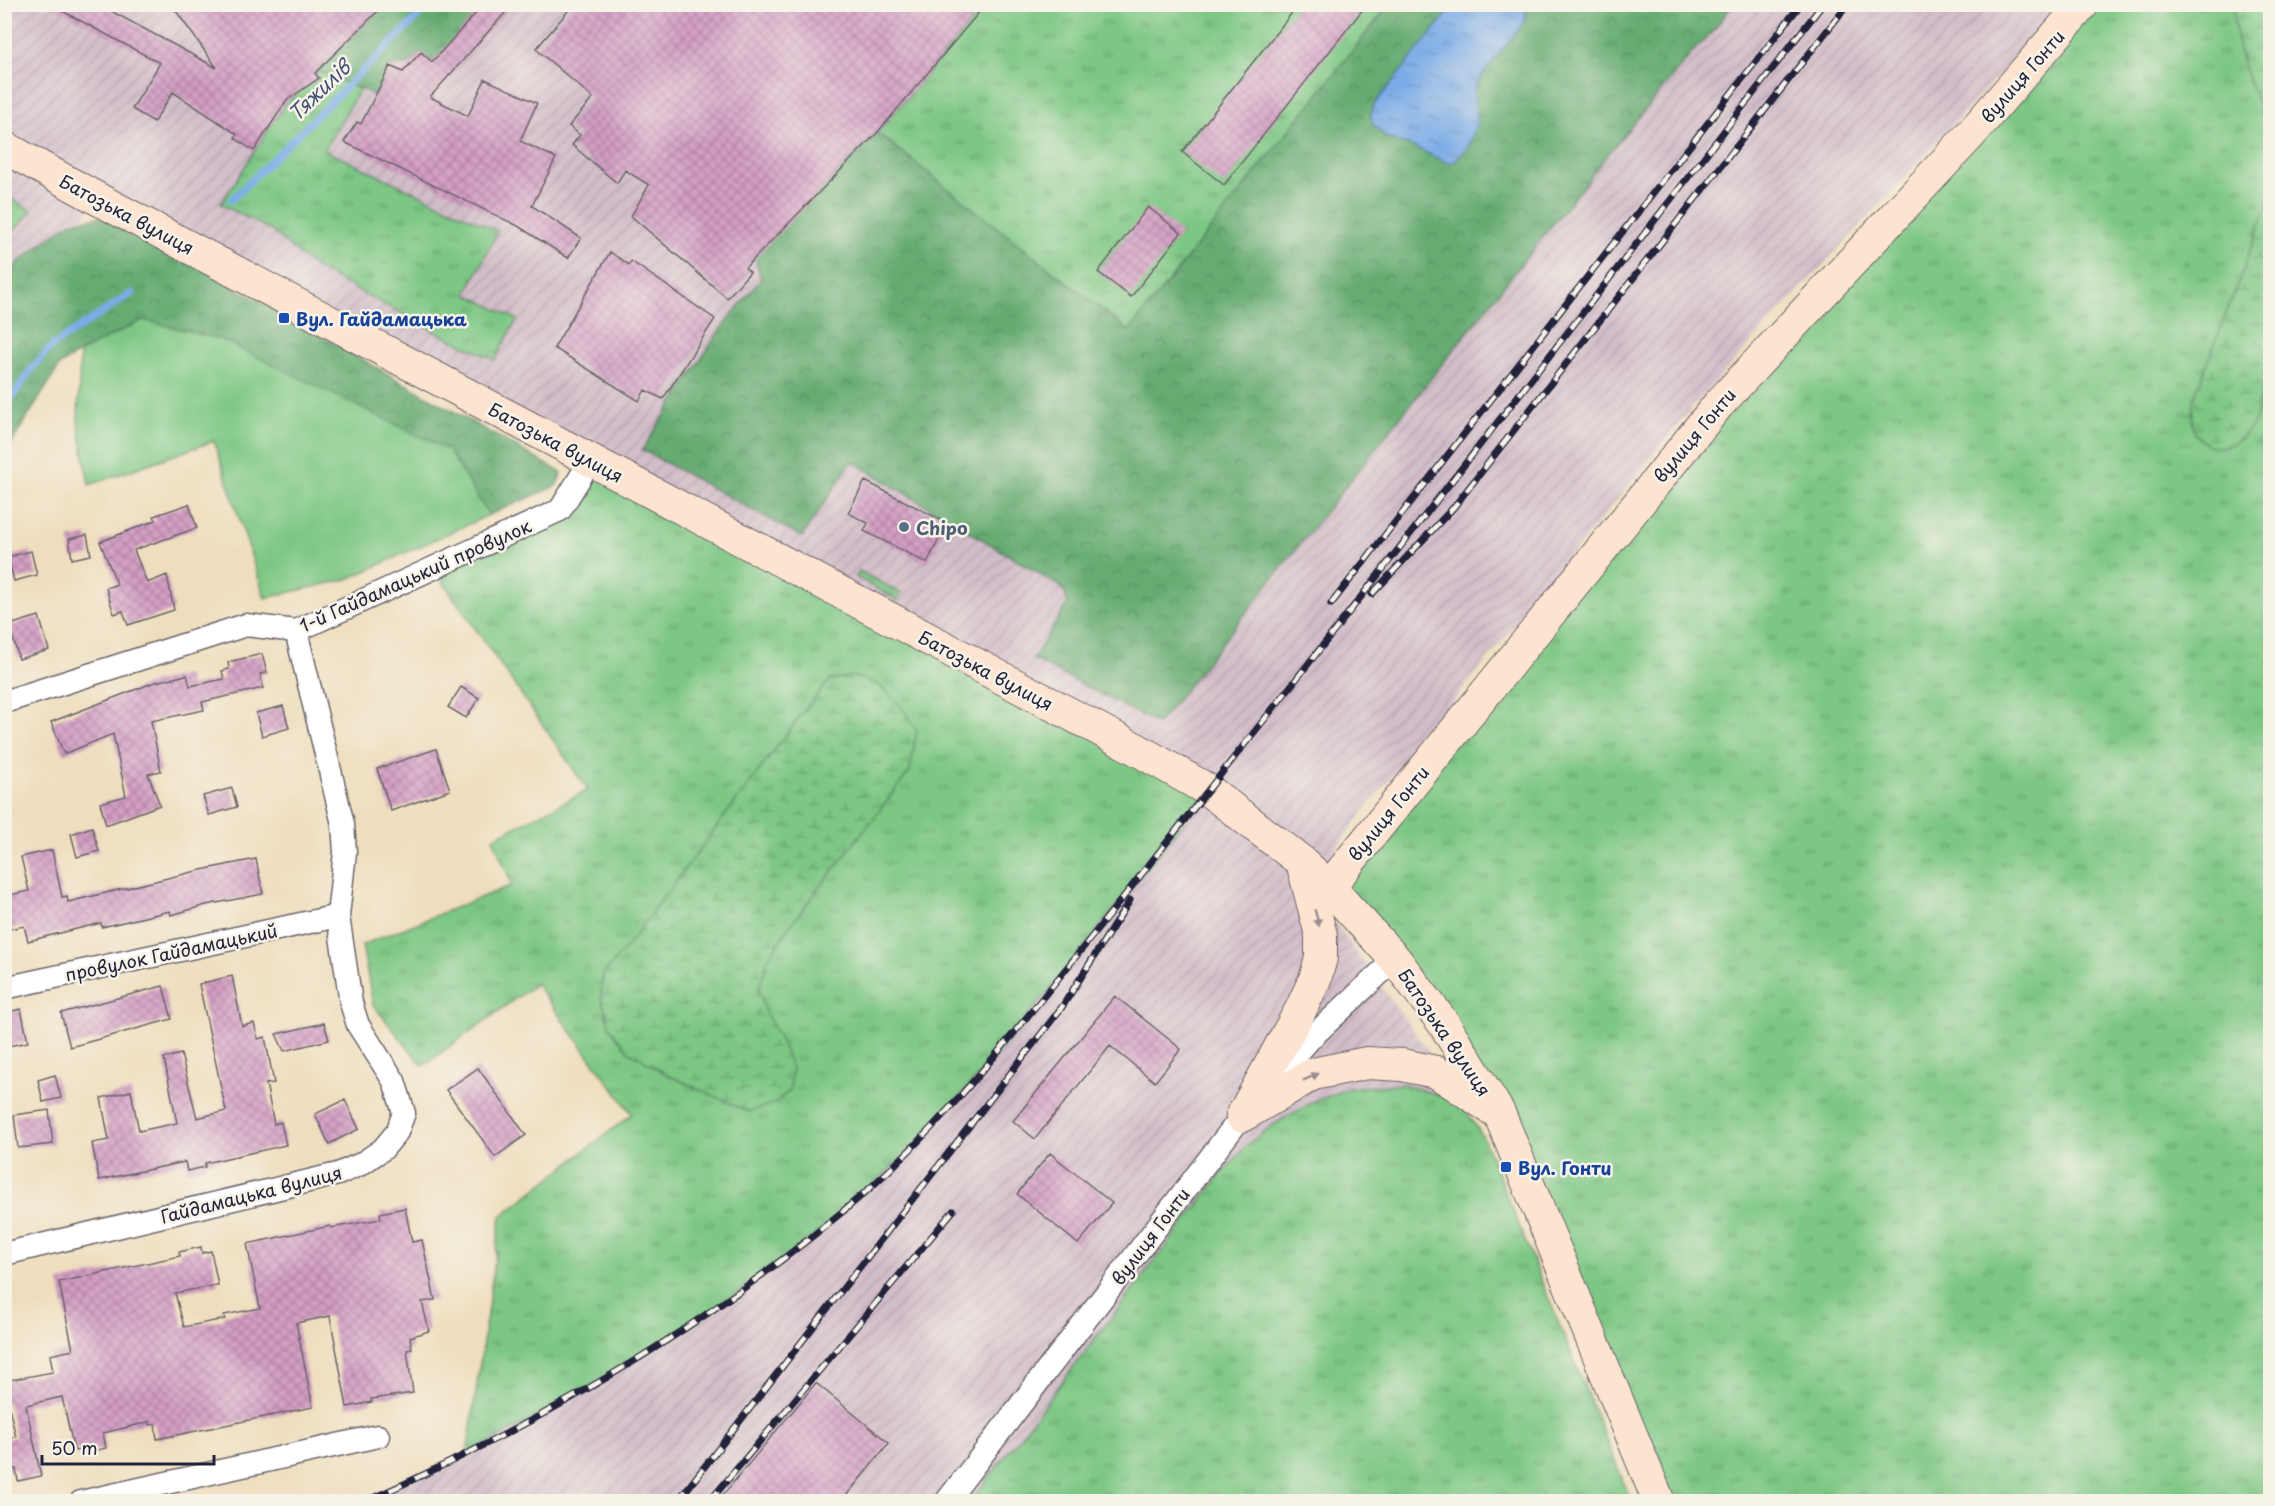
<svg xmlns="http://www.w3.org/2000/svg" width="2275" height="1506" viewBox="0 0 2275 1506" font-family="'Playpen Sans',sans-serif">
  <defs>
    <pattern id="industrial-furrows" width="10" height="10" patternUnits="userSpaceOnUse" patternTransform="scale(1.5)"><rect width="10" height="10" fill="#d2bdc8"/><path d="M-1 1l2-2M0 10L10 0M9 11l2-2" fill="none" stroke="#b4a2ad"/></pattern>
    <pattern id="grass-tufts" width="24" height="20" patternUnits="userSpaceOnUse" patternTransform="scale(1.5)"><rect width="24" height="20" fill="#7dc784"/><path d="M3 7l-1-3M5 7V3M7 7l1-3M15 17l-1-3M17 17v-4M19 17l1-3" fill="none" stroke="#66a16d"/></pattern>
    <pattern id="forest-crowns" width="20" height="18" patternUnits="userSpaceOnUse" patternTransform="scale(1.5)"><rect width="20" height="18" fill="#66ac72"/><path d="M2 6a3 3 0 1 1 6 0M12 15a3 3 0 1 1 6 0" fill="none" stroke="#548c5f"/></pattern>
    <pattern id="wetland-marsh" width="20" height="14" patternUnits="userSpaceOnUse" patternTransform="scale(1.5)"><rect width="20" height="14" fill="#7dc784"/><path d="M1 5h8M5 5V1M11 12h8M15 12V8" fill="none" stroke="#66a16d"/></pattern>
    <pattern id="water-ripples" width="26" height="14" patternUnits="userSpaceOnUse" patternTransform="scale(1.5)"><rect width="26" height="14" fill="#7cace7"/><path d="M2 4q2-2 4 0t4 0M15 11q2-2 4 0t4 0" fill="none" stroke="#658cbc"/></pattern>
    <pattern id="building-cross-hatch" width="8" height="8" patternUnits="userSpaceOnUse" patternTransform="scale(1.5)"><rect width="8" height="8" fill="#d49fc5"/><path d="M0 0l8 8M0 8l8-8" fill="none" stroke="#ac81a1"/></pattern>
  </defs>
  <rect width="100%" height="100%" fill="#f7f3e8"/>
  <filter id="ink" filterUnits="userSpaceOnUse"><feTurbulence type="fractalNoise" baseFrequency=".0167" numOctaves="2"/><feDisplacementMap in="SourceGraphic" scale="12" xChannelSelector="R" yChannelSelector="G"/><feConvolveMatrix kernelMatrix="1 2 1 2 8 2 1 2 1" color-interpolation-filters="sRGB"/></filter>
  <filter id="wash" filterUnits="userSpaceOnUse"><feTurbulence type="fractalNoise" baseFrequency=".008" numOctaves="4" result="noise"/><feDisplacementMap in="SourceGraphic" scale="24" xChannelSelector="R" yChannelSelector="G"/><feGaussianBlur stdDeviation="1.35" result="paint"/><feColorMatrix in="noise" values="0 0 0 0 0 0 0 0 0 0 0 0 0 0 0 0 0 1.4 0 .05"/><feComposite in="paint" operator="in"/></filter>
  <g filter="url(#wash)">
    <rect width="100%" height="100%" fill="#efdebe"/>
    <path fill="url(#industrial-furrows)" d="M5 5H2062L1982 94 1697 401 1359 817 1309 887 1436 1062 1483 1137 1631 1501H364L467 1454 576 1394 775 1266 824 1227 904 1156 983 1071 1203 787 96 201 5 314Z"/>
    <path fill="url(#grass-tufts)" stroke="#507460" stroke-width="1.5" d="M986 5H1389L1129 332 877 133Z
      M2083 5H2270V1501H1659L1499 1113 1329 887 1718 405Z
      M318 71 360 89 324 150 498 231 466 294 517 319 495 360 440 334 314 267 269 229 221 204 284 105Z
      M5 195 32 211 5 240Z
      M591 460 1208 790C1162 850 1114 909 1067 968 1007 1043 946 1118 875 1183 756 1293 610 1380 467 1454L501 1216 632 1114 536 984 423 1066 373 1005 362 945 512 885 493 838 588 790 433 568 560 510Z
      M859 571 901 593 897 600 856 577Z
      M1403 1084 1461 1103 1483 1137 1631 1501 970 1502 1220 1176 1246 1146 1271 1126 1313 1102 1349 1088Z"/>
    <path fill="url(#forest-crowns)" stroke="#446756" stroke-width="1.5" d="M385 5H493L432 62 421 52 410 65 390 66 375 95 318 71Z
      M1389 5H1732L1711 34 1696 48 1605 158 1158 724 1033 659 1068 603 1063 588 852 461 802 537 642 450 722 327 761 279 755 257 877 133 1129 331Z
      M101 216 221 279 562 473 556 486 489 515 448 450 143 320 80 352 60 365 9 447 5 450V287L17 263 70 223Z"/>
    <path fill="url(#wetland-marsh)" stroke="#507460" stroke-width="1.5" d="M2234 5H2270V130C2252 89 2233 51 2234 5Z
      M2270 199V368C2268 375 2264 382 2262 390 2259 402 2259 416 2252 426 2239 445 2214 458 2197 435 2190 425 2193 410 2194 398Z
      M853 676 879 685 901 706 917 730 910 771 789 927 768 959 759 989 765 1012 780 1039 792 1069 790 1090 775 1103 749 1112 668 1075 628 1051 610 1028 601 997 603 974 624 950 804 711 830 680Z"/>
    <path fill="#7dc784" stroke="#507460" stroke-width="1.5" d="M143 320 220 339 448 450 489 515 348 579 265 598 214 441 89 485 78 421 80 352Z"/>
    <path fill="url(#water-ripples)" stroke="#4f6791" stroke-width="1.5" d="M1454 5H1525L1526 15 1522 25 1484 73 1474 89 1477 124 1468 147 1454 162H1446L1416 148 1387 138 1372 123 1371 115 1373 106Z"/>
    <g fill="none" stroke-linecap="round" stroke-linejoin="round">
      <path stroke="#7cace7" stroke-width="7" d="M231 200 431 4
        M4 409 33 367 52 346 132 293"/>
    </g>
    <g id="blocks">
      <path fill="url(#building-cross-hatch)" d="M49 4H98L217 68 171 4H385L315 73 319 78 286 101 254 151 235 138 237 134 173 92 154 122 132 109 160 63Z
        M484 4H513L430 97 468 116 485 79 537 103 520 141 556 158 532 206 581 238 568 258 518 226 344 142 357 122 361 124 390 66 403 72 421 52 432 62Z
        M574 4H986L877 133 745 268 750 272 727 298 631 216 649 185 625 170 617 183 572 145 580 135 569 126 593 98 536 49Z
        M1299 4H1367L1224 185 1182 152Z
        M1148 207 1181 233 1131 297 1098 272Z
        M610 252 629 265 631 261 715 319 663 399 645 390 639 401 554 348Z
        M865 481 947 523 927 563 864 531 868 523 848 513Z
        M189 504 197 528 134 550 147 583 167 575 174 610 128 625 123 611 114 614 106 588 117 584 100 542 156 520 154 516Z
        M87 535 91 555 72 559 69 539Z
        M31 551 37 575 14 581 8 557Z
        M39 616 49 650 19 659 9 625Z
        M262 654 267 673 260 674 263 688 202 702 204 710 151 721 161 771 148 774 160 805 106 825 100 803 126 796 113 734 64 754 51 722 155 682 187 675 190 686 224 679 222 671 229 669 228 662Z
        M461 687 479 698 466 718 448 707Z
        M283 706 289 728 262 736 256 713Z
        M436 749 450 790 391 811 377 769Z
        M232 788 237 807 209 815 203 796Z
        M92 827 99 851 77 857 71 834Z
        M52 850 62 897 67 896 68 902 201 870 256 859 263 894 206 905 171 915 170 911 102 927 101 923 28 941 24 926 4 930V896L29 891 21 857Z
        M232 976 242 1026 254 1023 258 1039 265 1037 274 1083 266 1084 274 1124 281 1122 286 1145 205 1163V1167L187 1171 185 1162 99 1180 92 1143 109 1140 101 1098 131 1091 139 1131 177 1123 164 1058 181 1054 197 1118 226 1111 199 984Z
        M163 986 172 1019 70 1047 61 1013Z
        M1115 996 1181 1049 1155 1082 1110 1046 1035 1139 1013 1121Z
        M21 1009 28 1042 4 1047V1013Z
        M324 1023 329 1040 284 1051 276 1034Z
        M478 1068 526 1135 495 1157 446 1090Z
        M55 1075 61 1098 43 1102 38 1080Z
        M345 1100 359 1129 329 1144 315 1114Z
        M49 1110 53 1144 18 1148 14 1115Z
        M1050 1153 1112 1203 1078 1244 1017 1194Z
        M405 1208 412 1242 422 1240 435 1300 422 1302 429 1331 410 1337 412 1349 407 1350 413 1393 371 1399 372 1402 347 1407 330 1316 296 1323 313 1407 157 1439 155 1424 150 1425 149 1422 103 1433 106 1448 85 1453 84 1449 76 1451 74 1450 62 1397 26 1405 41 1476 18 1481 16 1469 4 1471V1439L16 1437 8 1403 4 1404V1381L53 1372 50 1355 73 1350 59 1282 180 1256 179 1252 201 1247 202 1253 211 1251 218 1285 175 1293 184 1327 225 1319 224 1315 260 1308 247 1244 330 1226 331 1228 381 1219 380 1213Z
        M816 1383 889 1443 841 1502H717Z"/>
    </g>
  </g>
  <g filter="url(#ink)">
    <use href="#blocks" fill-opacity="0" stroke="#6a6469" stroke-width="1.5"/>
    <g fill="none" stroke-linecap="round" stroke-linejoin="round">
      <defs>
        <path id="street" d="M4 702 246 625 296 631 560 510 591 460
          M4 988 338 916
          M4 1254 338 1174 361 1164 383 1149 397 1132 404 1113 394 1081 358 1025 351 1003 338 916 345 852 343 824 296 631
          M81 1502 378 1436
          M946 1502 1242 1116 1311 1038 1395 959"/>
        <path id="secondary" d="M4 147 98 199 1138 750 1208 790 1302 862 1329 887 1395 959 1444 1024 1499 1113 1659 1502
          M1329 887 1718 405 1971 134 2083 4
          M1242 1116 1313 1074 1367 1063 1402 1065 1436 1072 1492 1109
          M1242 1116 1300 1011 1315 979 1321 958V935L1302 862"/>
      </defs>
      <use href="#street" stroke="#6a6469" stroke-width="25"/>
      <use href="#secondary" stroke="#6a6469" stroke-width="34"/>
      <use href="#street" stroke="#fff" stroke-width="22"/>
      <use href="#secondary" stroke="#fde4d1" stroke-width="32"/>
      <defs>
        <path id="rail" d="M1372 594 1453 508 1848 4
          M1331 604 1801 4
          M364 1502C545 1422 720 1319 869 1189 927 1137 978 1077 1027 1017 1090 940 1151 862 1213 784 1419 526 1620 264 1823 4
          M677 1502 1062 1007 1130 900
          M709 1502 953 1211"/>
      </defs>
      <use href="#rail" stroke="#22223b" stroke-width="7"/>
      <use href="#rail" stroke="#f7f3e8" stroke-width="4.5" stroke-dasharray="14" stroke-linecap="butt"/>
    </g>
    <defs><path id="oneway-solid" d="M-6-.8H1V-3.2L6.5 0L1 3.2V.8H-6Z" transform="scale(1.5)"/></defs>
    <g fill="#9a8d8e">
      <use href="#oneway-solid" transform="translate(1317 918) rotate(75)"/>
      <use href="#oneway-solid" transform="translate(1311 1077) rotate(-24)"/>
    </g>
  </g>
  <g fill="#1a4fb4" stroke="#f7f3e8" stroke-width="2">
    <rect x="278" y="312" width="12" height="12" rx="3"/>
    <rect x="1500" y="1161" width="12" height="12" rx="3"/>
  </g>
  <circle fill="#5c6f8a" stroke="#f7f3e8" stroke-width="2" cx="904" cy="527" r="6"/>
  <g text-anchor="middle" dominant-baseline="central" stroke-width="5" stroke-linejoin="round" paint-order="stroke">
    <g font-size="18" fill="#22223b" stroke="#f7f3e8">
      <text transform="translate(2022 76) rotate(-49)">вулиця Гонти</text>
      <text transform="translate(127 214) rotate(28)">Батозька вулиця</text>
      <text transform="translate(1694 435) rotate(-50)">вулиця Гонти</text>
      <text transform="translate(556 442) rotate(28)">Батозька вулиця</text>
      <text transform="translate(415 575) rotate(-24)">1-й Гайдамацький провулок</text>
      <text transform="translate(986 670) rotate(28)">Батозька вулиця</text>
      <text transform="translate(1388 813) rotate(-51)">вулиця Гонти</text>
      <text transform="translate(171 952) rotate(-12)">провулок Гайдамацький</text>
      <text transform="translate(1445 1032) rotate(56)">Батозька вулиця</text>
      <text transform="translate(251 1194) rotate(-14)">Гайдамацька вулиця</text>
      <text transform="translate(1150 1236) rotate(-53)">вулиця Гонти</text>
    </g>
    <g font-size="18" font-weight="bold" fill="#164399" stroke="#f7f3e8" text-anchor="start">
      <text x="296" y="318">Вул. Гайдамацька</text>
      <text x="1518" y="1167">Вул. Гонти</text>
    </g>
    <g font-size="18" font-weight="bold" fill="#4e5e75" stroke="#f7f3e8" text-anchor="start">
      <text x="916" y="527">Chipo</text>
    </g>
    <g font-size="20" font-style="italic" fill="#425277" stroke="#f7f3e8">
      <text transform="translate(319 90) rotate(-44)">Тяжилів</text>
    </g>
  </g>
  <rect width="2275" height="1506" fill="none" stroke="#f7f3e8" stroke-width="24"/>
  <path d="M42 1455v9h172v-9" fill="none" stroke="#22223b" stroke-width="3"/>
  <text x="51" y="1455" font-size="18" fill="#22223b" stroke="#f7f3e8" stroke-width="4.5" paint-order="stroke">50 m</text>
</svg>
